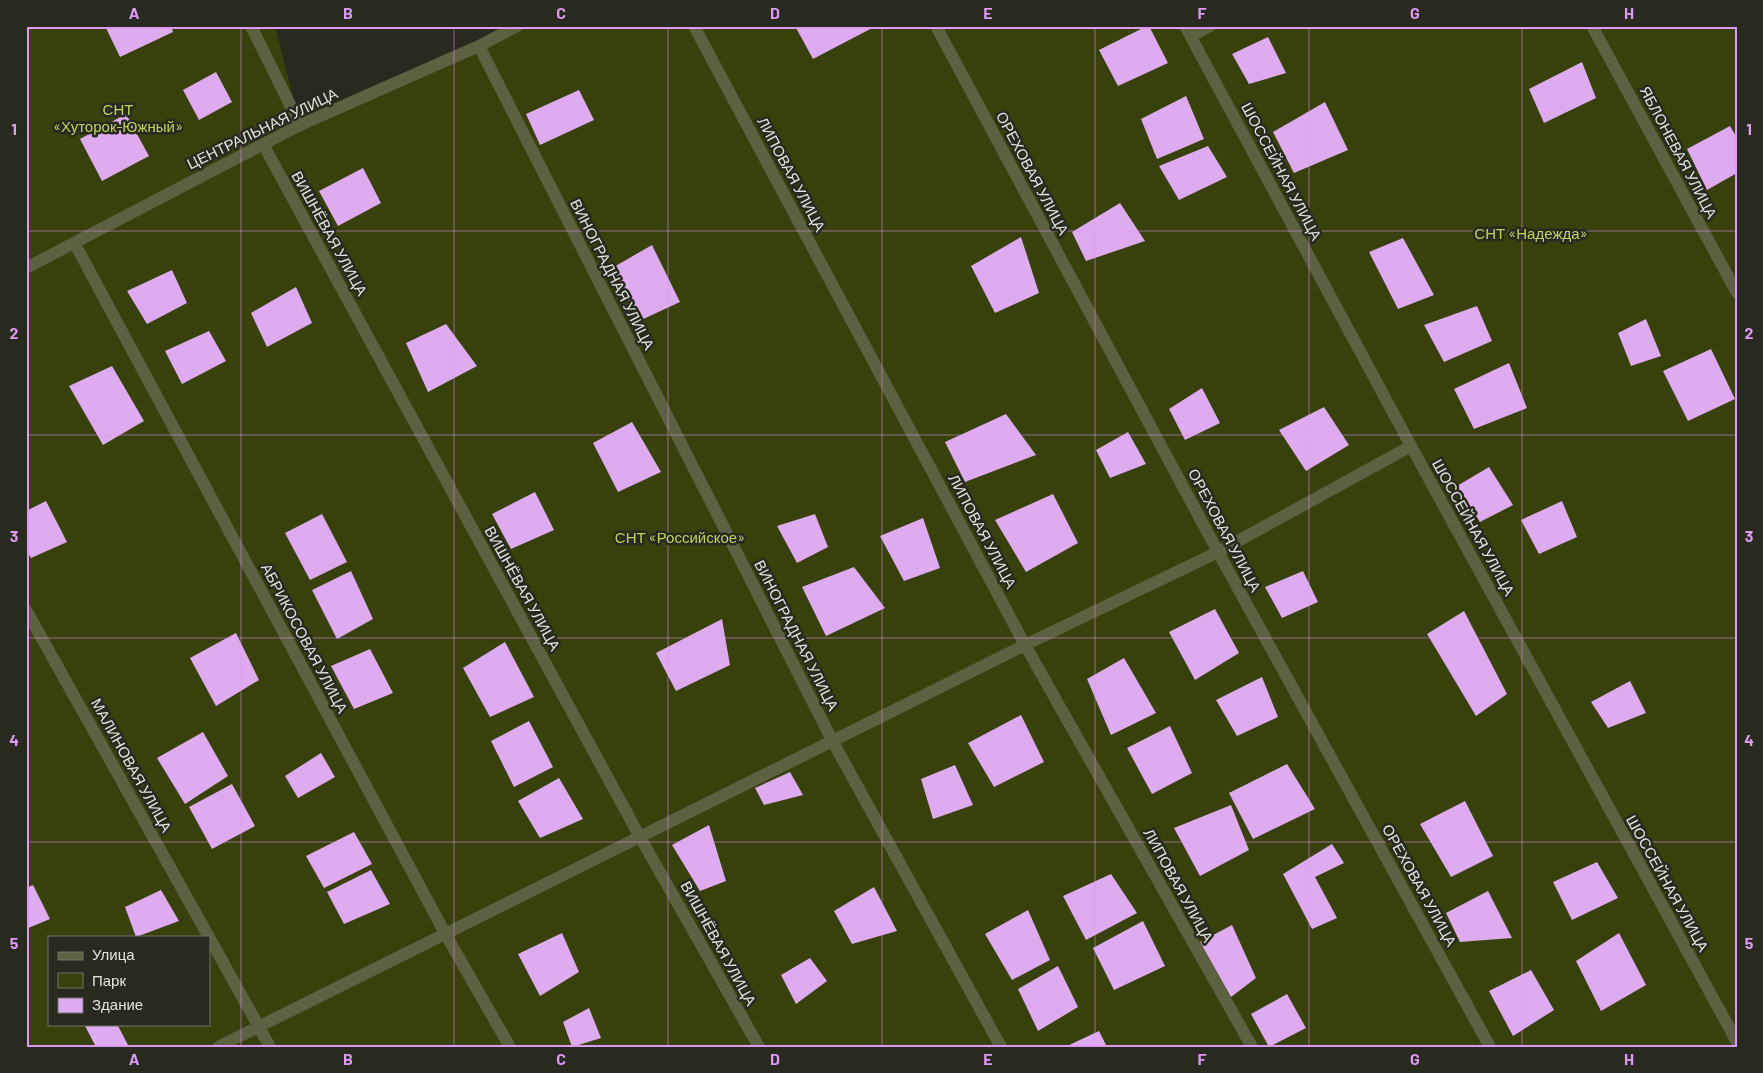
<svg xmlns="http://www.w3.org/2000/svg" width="1763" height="1073" viewBox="0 0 1763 1073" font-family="Barlow,sans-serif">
  <rect width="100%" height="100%" fill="#282a20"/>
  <path fill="#38400c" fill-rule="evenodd" d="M26 26H275L300 125 517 26H1737V1047H26ZM49 937H209V1024H49Z"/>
  <path fill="#dfabf0" d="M105 26H171L173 32 120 57Z
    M795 26H876L813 59Z
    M1147 26H1149L1168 63 1118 86 1099 50Z
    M1268 37 1286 73 1249 84 1232 54Z
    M1582 62 1596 98 1544 123 1529 89Z
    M216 72 232 102 199 120 183 90Z
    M579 90 594 120 540 145 526 114Z
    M1186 96 1204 139 1157 159 1141 119Z
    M1325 102 1348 150 1294 173 1273 132Z
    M126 114 149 156 102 181 80 139Z
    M1730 126 1737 138V173L1707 190 1687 149Z
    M1208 146 1227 177 1179 200 1159 166Z
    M363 168 381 203 338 226 319 191Z
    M1120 203 1145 241 1086 261 1072 232Z
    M1021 237 1039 293 995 313 971 266Z
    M1403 238 1434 295 1398 309 1369 252Z
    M652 245 680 302 639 321 612 268Z
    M172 270 187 303 147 324 127 291Z
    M296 287 312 323 267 347 251 313Z
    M1477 306 1492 341 1444 362 1424 325Z
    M1646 319 1661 356 1631 366 1618 333Z
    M446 324 477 366 428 392 406 343Z
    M209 331 226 361 182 384 165 351Z
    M1711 349 1735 399 1688 421 1663 371Z
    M1509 363 1527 408 1474 429 1454 389Z
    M112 366 144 421 103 445 69 386Z
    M1202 388 1220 423 1185 440 1169 409Z
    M1324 407 1349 445 1306 471 1279 430Z
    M1006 414 1036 455 965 482 945 442Z
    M632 422 661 472 618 492 593 443Z
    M1128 432 1146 464 1110 478 1096 450Z
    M1489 467 1513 505 1480 522 1457 486Z
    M535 492 554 530 511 549 492 514Z
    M1053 494 1078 543 1026 572 995 520Z
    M46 501 67 542 31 558 26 550V511Z
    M1562 501 1577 537 1539 554 1521 520Z
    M322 514 347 562 310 580 285 533Z
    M815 514 828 547 797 563 777 526Z
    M923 518 940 568 904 581 880 536Z
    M854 567 885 608 826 636 802 587Z
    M351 571 373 619 337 639 312 590Z
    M1303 571 1318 602 1282 618 1265 587Z
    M1215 609 1239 653 1195 680 1169 632Z
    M1464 611 1507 694 1476 716 1427 634Z
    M722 619 730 665 676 691 656 653Z
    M236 633 259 680 216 706 190 658Z
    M505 642 534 697 490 717 463 668Z
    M370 649 393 693 354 709 331 666Z
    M1124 658 1156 713 1111 735 1087 679Z
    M1262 677 1278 717 1237 736 1216 700Z
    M1630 681 1646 713 1608 728 1591 702Z
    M1021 715 1044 762 994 787 968 743Z
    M529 721 553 767 514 787 491 741Z
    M1170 726 1192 773 1152 794 1127 748Z
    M203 732 228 776 185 804 157 758Z
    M321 753 335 777 298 798 285 776Z
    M1287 764 1315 809 1253 839 1229 793Z
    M955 765 973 805 933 819 921 779Z
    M790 772 803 795 764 805 755 788Z
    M559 778 583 819 540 838 518 801Z
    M232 784 255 826 212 849 189 807Z
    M1465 801 1493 856 1451 877 1420 824Z
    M1231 805 1249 850 1200 876 1174 828Z
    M709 825 726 881 700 891 672 845Z
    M354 832 372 864 324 888 306 856Z
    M1332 844 1344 863 1315 877 1337 918 1312 929 1283 874Z
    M1597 862 1618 898 1572 920 1553 882Z
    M371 870 390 904 344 924 327 892Z
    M1111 874 1137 913 1086 940 1063 896Z
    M33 885 50 919 26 929V888Z
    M874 887 897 931 852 944 834 911Z
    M161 890 179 921 136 937 125 907Z
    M1488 891 1512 938 1460 942 1446 913Z
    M1028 910 1050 960 1012 980 985 934Z
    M1143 921 1165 966 1114 990 1093 948Z
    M1232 925 1256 978 1231 997 1200 942Z
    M562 933 579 972 540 996 518 954Z
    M1619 933 1646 985 1601 1011 1576 961Z
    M810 958 827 981 796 1004 781 975Z
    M1058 966 1078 1007 1038 1031 1018 989Z
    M1531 970 1554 1010 1513 1036 1489 991Z
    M1287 994 1306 1028 1269 1047 1251 1014Z
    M589 1008 601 1038 572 1047 563 1022Z
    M84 1024H117L128 1045 96 1047Z
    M1099 1031 1107 1047H1065Z"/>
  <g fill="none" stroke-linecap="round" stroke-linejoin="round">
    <path stroke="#5b6141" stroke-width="12" d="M251 26 300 125
      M694 26 1025 645 1252 1047
      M936 26 1218 552 1490 1047
      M1185 26 1411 446 1737 1042
      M1592 26 1737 293
      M1191 36 1210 26
      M479 46 833 742 1001 1047
      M263 144 640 837 759 1047
      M75 244 446 935 510 1047
      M26 268 300 125 479 46 517 26
      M26 610 209 937
      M209 937 270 1047
      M218 1047 1025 645 1218 552 1411 446"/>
  </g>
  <path fill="none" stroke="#dd99f3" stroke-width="1" stroke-opacity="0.55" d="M241 26V1047M454 26V1047M668 26V1047M882 26V1047M1095 26V1047M1309 26V1047M1522 26V1047M26 231H1737M26 435H1737M26 638H1737M26 842H1737"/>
  <g text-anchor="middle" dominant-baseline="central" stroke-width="5" stroke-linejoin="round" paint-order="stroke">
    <g font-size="15" fill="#c0d261" stroke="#282a20">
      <text x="118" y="109">СНТ<tspan x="118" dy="17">«Хуторок-Южный»</tspan></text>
      <text x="1531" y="233">СНТ «Надежда»</text>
      <text x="680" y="537">СНТ «Российское»</text>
    </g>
    <g font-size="15" fill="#e3e4de" stroke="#282a20">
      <text transform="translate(262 128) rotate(-26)">ЦЕНТРАЛЬНАЯ УЛИЦА</text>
      <text transform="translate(1679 152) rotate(62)">ЯБЛОНЕВАЯ УЛИЦА</text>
      <text transform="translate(1282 171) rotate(62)">ШОССЕЙНАЯ УЛИЦА</text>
      <text transform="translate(1033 173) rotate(62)">ОРЕХОВАЯ УЛИЦА</text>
      <text transform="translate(792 174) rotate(62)">ЛИПОВАЯ УЛИЦА</text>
      <text transform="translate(330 233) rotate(61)">ВИШНЁВАЯ УЛИЦА</text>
      <text transform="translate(613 274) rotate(63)">ВИНОГРАДНАЯ УЛИЦА</text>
      <text transform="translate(1474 527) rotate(61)">ШОССЕЙНАЯ УЛИЦА</text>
      <text transform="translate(1225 530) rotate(62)">ОРЕХОВАЯ УЛИЦА</text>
      <text transform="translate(983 531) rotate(62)">ЛИПОВАЯ УЛИЦА</text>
      <text transform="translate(523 588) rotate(61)">ВИШНЁВАЯ УЛИЦА</text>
      <text transform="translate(797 635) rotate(63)">ВИНОГРАДНАЯ УЛИЦА</text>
      <text transform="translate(305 638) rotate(62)">АБРИКОСОВАЯ УЛИЦА</text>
      <text transform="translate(132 765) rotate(61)">МАЛИНОВАЯ УЛИЦА</text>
      <text transform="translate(1668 883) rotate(61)">ШОССЕЙНАЯ УЛИЦА</text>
      <text transform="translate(1179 885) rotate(61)">ЛИПОВАЯ УЛИЦА</text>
      <text transform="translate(1420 885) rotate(61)">ОРЕХОВАЯ УЛИЦА</text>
      <text transform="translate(719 943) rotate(61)">ВИШНЁВАЯ УЛИЦА</text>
    </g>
  </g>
  <rect width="1763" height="1073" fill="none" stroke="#282a20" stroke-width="55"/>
  <rect x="48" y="936" width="162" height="90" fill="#282a20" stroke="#73746c"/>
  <rect x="58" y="952" width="25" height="8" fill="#5b6141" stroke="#73746c"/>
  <text x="92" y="960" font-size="15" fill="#e3e4de">Улица</text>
  <rect x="58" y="973" width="25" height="15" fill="#38400c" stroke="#73746c"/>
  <text x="92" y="986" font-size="15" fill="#e3e4de">Парк</text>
  <rect x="58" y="998" width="25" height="15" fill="#dfabf0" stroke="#73746c"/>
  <text x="92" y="1010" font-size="15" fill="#e3e4de">Здание</text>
  <rect x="28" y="28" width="1708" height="1018" fill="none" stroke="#dd99f3" stroke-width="2"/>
  <g font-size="16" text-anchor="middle" font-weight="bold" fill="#dd99f3">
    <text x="134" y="19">A</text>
    <text x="348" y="19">B</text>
    <text x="561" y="19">C</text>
    <text x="775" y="19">D</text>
    <text x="988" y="19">E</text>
    <text x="1202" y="19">F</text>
    <text x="1415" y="19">G</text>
    <text x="1629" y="19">H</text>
    <text x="14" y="135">1</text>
    <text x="1749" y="135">1</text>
    <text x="14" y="339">2</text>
    <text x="1749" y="339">2</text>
    <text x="14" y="542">3</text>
    <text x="1749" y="542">3</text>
    <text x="14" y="746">4</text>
    <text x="1749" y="746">4</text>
    <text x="14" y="949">5</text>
    <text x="1749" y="949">5</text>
    <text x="134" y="1065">A</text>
    <text x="348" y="1065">B</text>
    <text x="561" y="1065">C</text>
    <text x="775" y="1065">D</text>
    <text x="988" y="1065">E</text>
    <text x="1202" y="1065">F</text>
    <text x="1415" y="1065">G</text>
    <text x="1629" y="1065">H</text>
  </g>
</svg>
